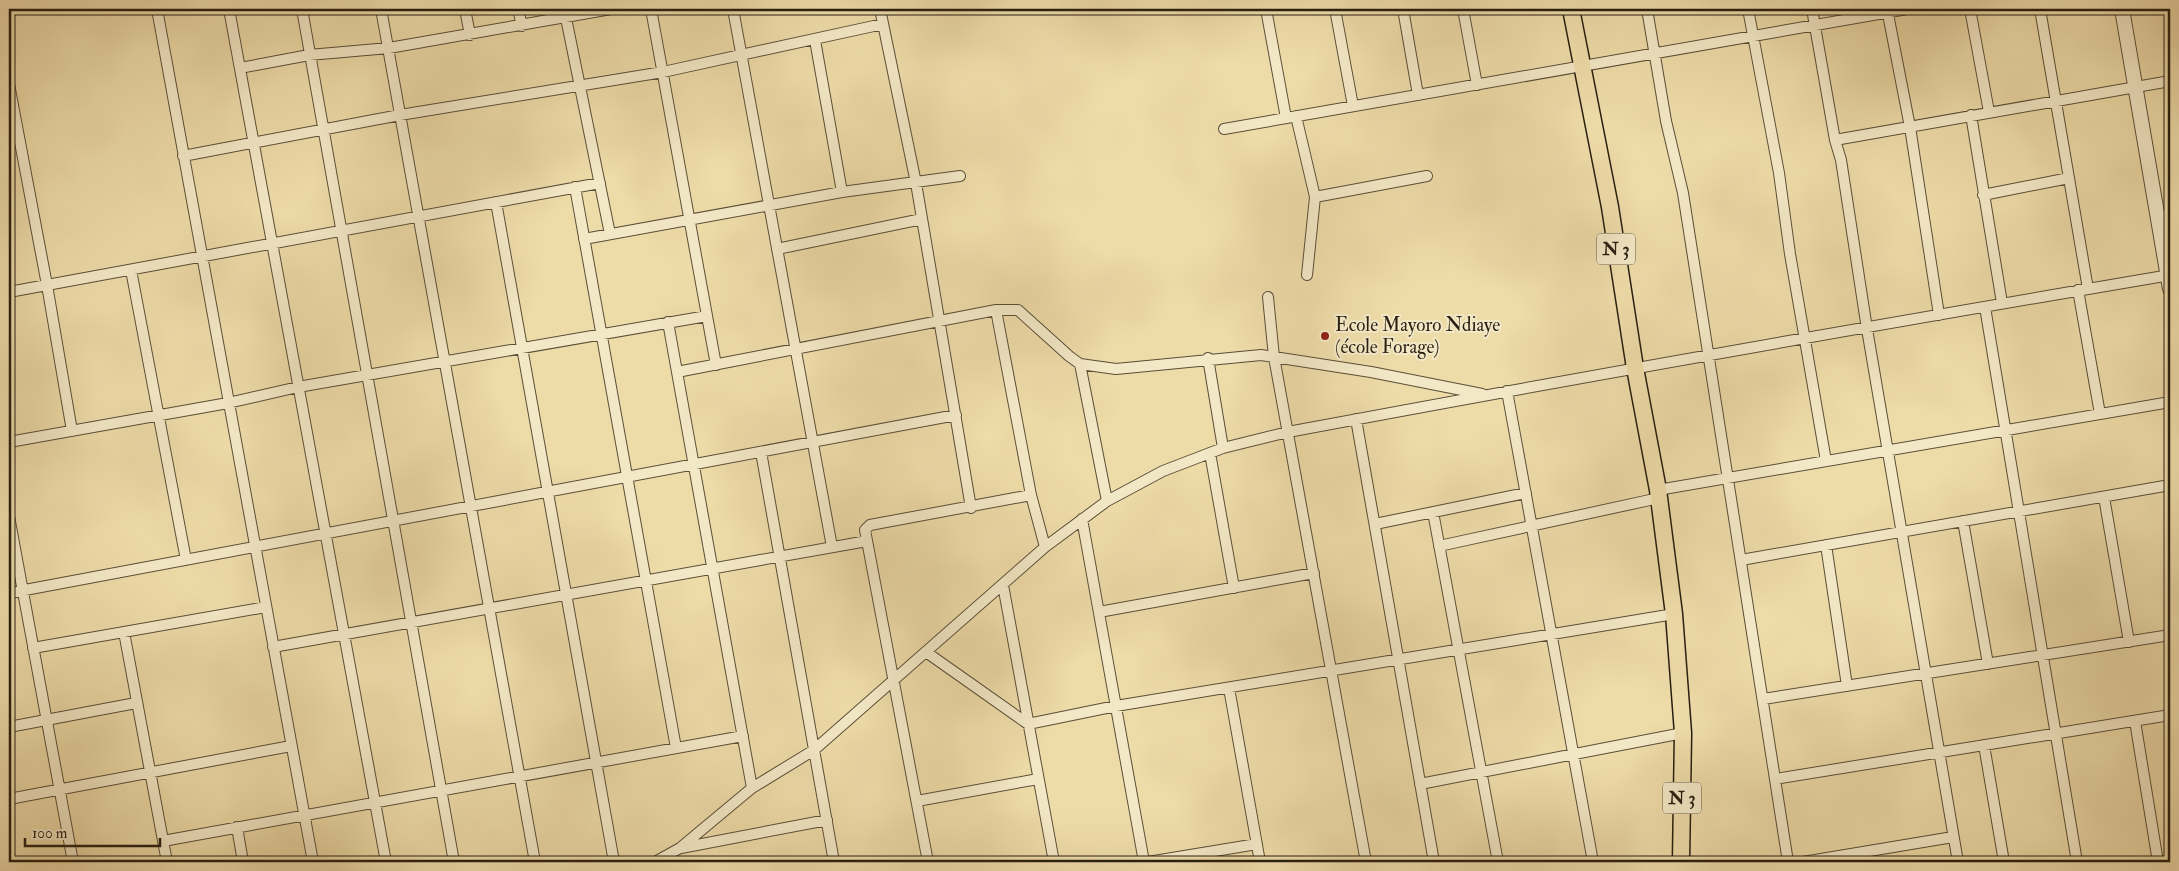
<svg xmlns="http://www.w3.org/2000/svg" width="2179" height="871" viewBox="0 0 2179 871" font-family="'IM FELL Double Pica',serif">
  <rect width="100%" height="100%" fill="#eddba8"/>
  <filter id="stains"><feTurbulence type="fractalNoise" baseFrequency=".004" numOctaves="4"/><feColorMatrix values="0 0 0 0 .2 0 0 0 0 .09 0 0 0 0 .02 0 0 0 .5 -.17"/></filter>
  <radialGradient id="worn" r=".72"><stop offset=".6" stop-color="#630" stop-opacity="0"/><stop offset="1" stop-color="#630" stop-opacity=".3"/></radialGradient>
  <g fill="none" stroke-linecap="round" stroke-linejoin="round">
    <defs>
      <path id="minor" d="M157 9 313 862
        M229 9 386 862
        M302 9 454 862
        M381 9 535 862
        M465 9 470 35
        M518 9 522 26
        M651 9 716 365
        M733 9 832 547
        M880 9 916 183 971 508
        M1266 9 1286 118
        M1335 9 1353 106
        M1403 9 1418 95
        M1463 9 1477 85
        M1647 9 1666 121 1683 193 1788 862
        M1748 9 1779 173 1790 254 1826 461
        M1812 9 1835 140 1841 160 1867 329 1958 862
        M1887 9 1910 127 1939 315
        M1970 9 1989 112
        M2040 9 2088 289
        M566 18 610 234
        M815 40 842 192
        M240 68 309 55 389 48 611 9
        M9 84 47 285 72 431
        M1971 115 2002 303
        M1296 116 1315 197 1307 275
        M1224 129 1907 9
        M1835 140 2170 81
        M183 156 400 115 663 72 883 24
        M575 187 676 748
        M1983 195 2069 178
        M1315 197 1427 176
        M496 202 614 862
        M584 239 842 192 960 176
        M777 249 922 219
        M131 270 186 560
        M2078 290 2100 414
        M9 292 600 183
        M1268 297 1274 357 1366 862
        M1985 307 2077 862
        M996 310 1031 495 1045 547
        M668 322 752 788
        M1208 358 1223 448
        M1080 364 1107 501
        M677 372 996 310H1018L1069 356 1080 364 1116 369 1261 355 1371 372 1482 394
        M1507 391 1593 862
        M1356 419 1434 862
        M9 442 228 403 298 387 707 316
        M761 452 834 862
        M1210 453 1234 588
        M1658 490 2170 402
        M2104 497 2129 642
        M1433 512 1498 862
        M9 516 73 862
        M1082 519 1144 862
        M1963 521 1988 664
        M1375 524 1526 493
        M1826 545 1847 686
        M1439 546 1659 498
        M1741 560 2170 485
        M1003 585 1054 862
        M9 593 956 415
        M1099 612 1314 573
        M124 632 167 862
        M273 647 867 541
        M33 648 266 607
        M926 652 1028 724 1116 706 1674 614
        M1229 688 1260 862
        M1763 699 2170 635
        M2135 721 2158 862
        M9 727 136 703
        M1984 745 2004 862
        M1775 779 2170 715
        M1420 784 1683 733
        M9 799 291 746
        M917 801 1038 779
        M237 827 243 862
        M163 841 743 736
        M681 848 827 820
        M655 862 680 848 752 788 814 750 1045 547 1107 501 1163 471 1223 448 1288 432C1581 377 1876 325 2170 275
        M928 862 865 530 870 525 1031 495
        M1148 862 1257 844
        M1803 862 1953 837"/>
      <path id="tertiary" d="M2122 9 2170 289"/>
      <path id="primary" d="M1571 9 1610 207 1635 368 1658 490 1674 614 1683 733 1681 862"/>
    </defs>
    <use href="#minor" stroke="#5a4e38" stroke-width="12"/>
    <use href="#tertiary" stroke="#5a4e38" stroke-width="16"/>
    <use href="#primary" stroke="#291f12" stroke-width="19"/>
    <use href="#minor" stroke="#f3e8c6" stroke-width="10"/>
    <use href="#tertiary" stroke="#f3e8c6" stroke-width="14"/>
    <use href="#primary" stroke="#eddba8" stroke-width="16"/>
  </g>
  <circle fill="#8f2418" stroke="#f3e8c6" stroke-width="2" cx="1325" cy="336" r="5"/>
  <g text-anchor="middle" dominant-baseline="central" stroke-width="4" stroke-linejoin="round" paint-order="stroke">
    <g fill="#f3e8c6" stroke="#665b48" stroke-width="1">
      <rect x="1597" y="233.5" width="38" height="31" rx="4"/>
      <rect x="1663" y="782.5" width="38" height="31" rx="4"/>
    </g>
    <g font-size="18" font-weight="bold" fill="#291f12">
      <text x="1616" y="249">N 3</text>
      <text x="1682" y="798">N 3</text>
    </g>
    <g font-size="19" fill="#291f12" stroke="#f3e8c6" text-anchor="start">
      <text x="1335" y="325">Ecole Mayoro Ndiaye<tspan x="1335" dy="22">(école Forage)</tspan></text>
    </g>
  </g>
  <rect width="2179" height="871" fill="none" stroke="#eddba8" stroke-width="30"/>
  <rect x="10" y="10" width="2159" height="851" fill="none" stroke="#291f12" stroke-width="2.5"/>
  <rect x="15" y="15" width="2149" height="841" fill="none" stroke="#291f12"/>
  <path d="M25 838v8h135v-8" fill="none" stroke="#291f12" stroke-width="2.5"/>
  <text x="32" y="838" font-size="15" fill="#291f12" stroke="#f3e8c6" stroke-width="4" paint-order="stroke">100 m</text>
  <rect width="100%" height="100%" filter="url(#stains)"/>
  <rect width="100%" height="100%" fill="url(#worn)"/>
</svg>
